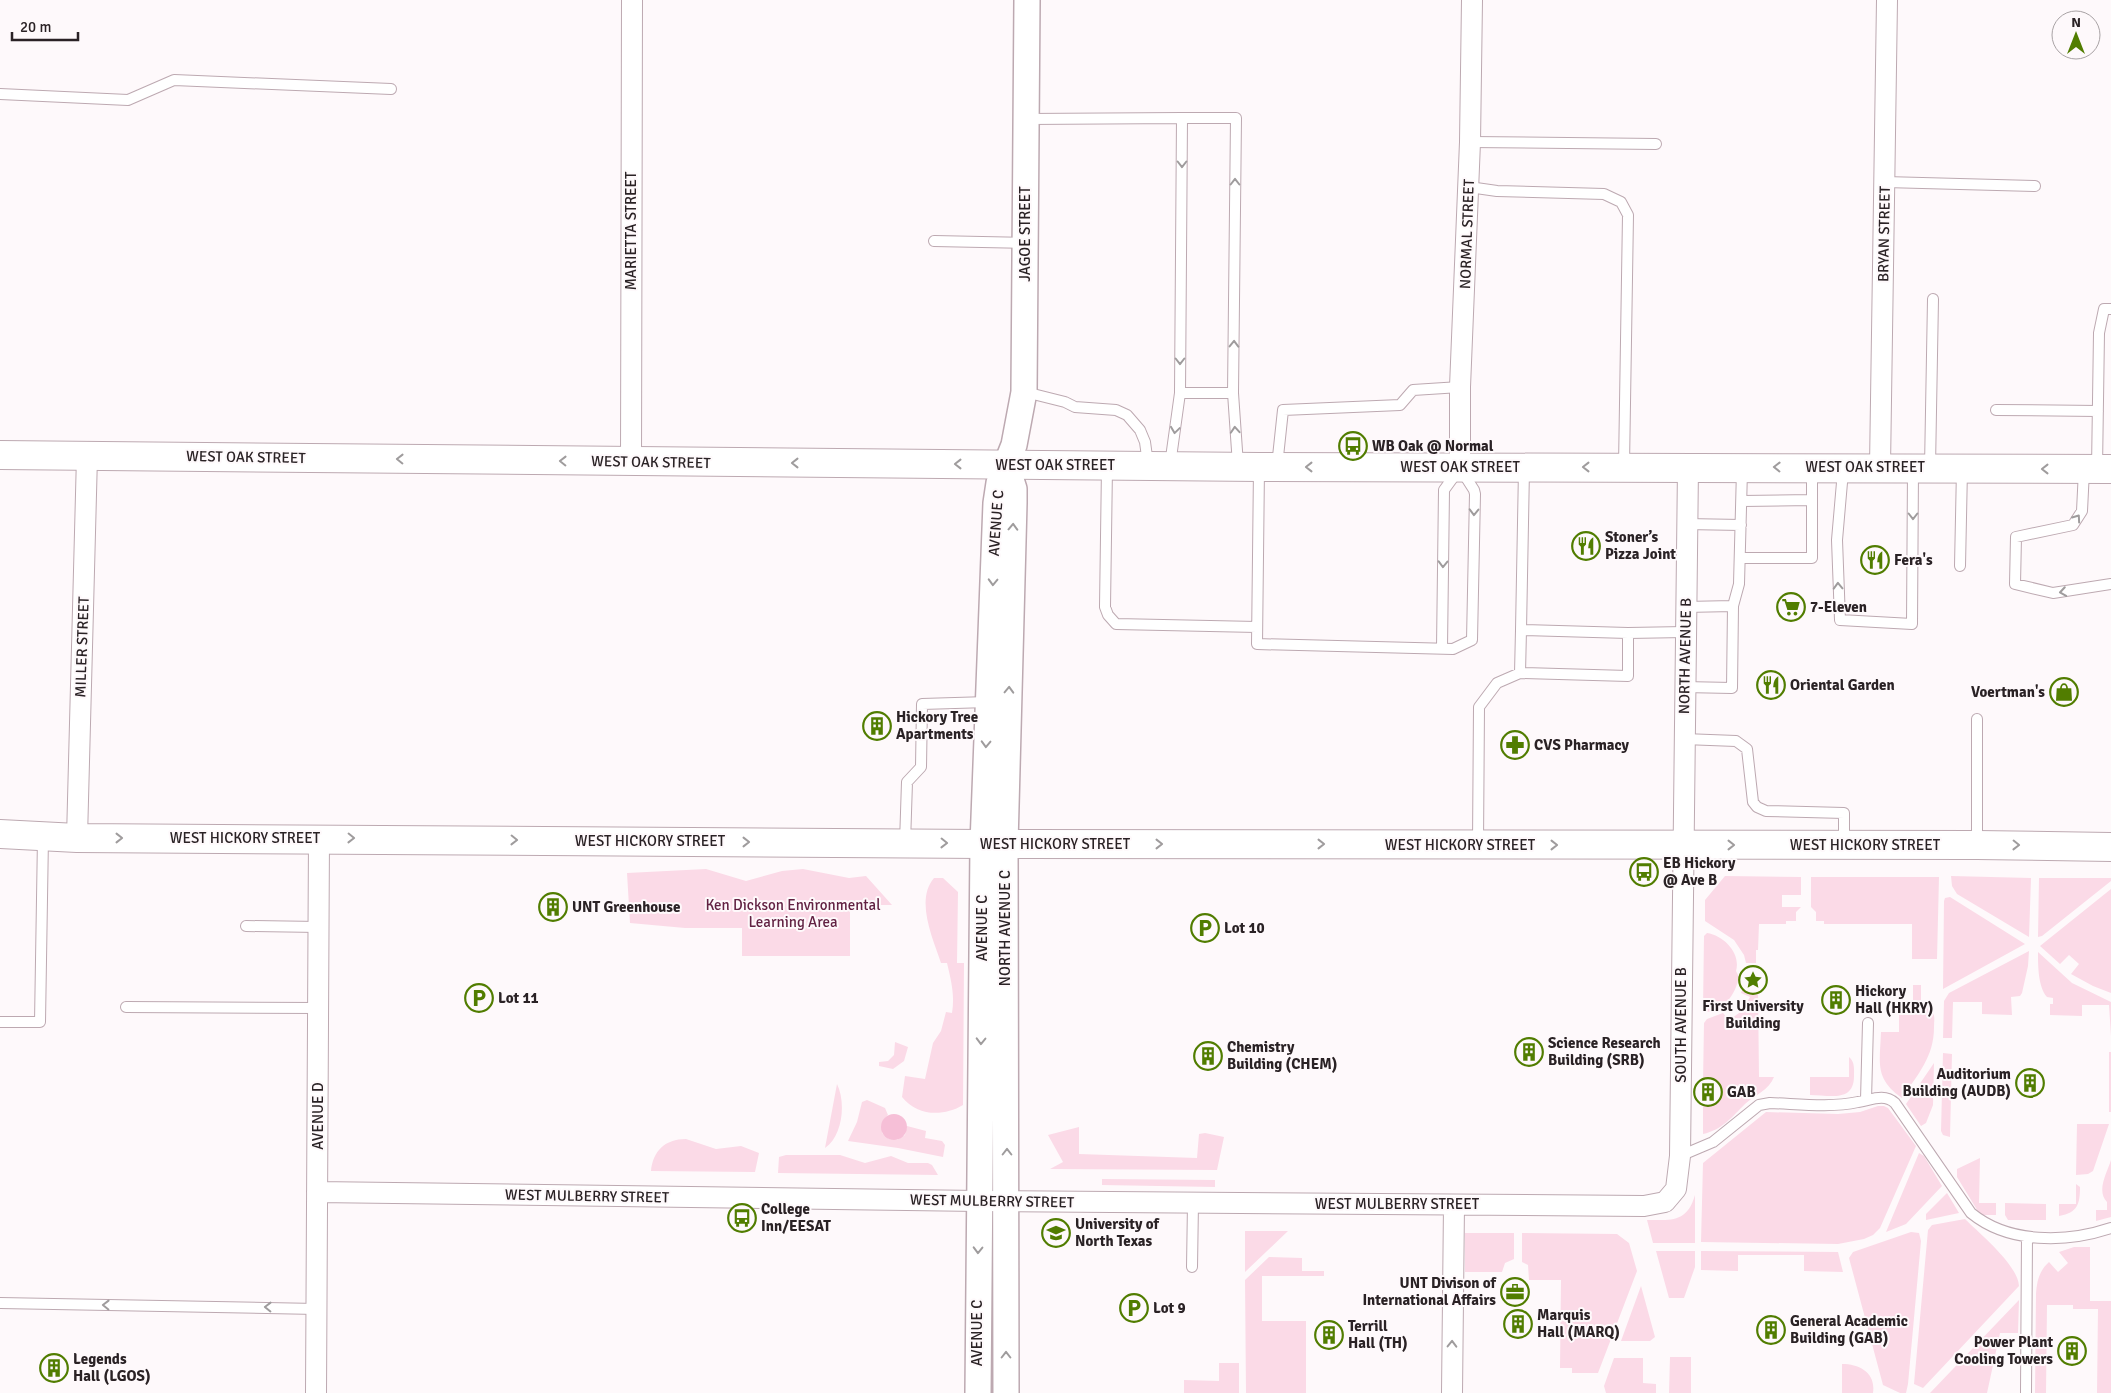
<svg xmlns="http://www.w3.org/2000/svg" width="2111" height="1393" viewBox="0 0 2111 1393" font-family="Signika,sans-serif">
  <rect width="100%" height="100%" fill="#fef9fb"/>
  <path fill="#fbdae7" d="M706 869 746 881 782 871 803 869 849 878 866 876 892 905H850V956H742V928H685L630 923 627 873Z
    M1725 876 1801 877V895H1782V907H1801L1796 912V921H1786V924H1759L1758 950H1756V963H1746L1744 955 1734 940 1705 921V900Z
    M1951 876 2031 878 2029 937 1957 894 1952 886Z
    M1811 877H1939L1937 959H1912V924H1824V921H1816V912L1811 907Z
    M934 878H943L958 892 957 963H964L963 1105C943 1117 917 1116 902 1097L905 1076 925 1079 933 1043 941 1031 946 1012 952 1013C955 995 951 980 947 963H941C933 939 915 900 934 878Z
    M2039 878H2111V881L2042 936 2038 937Z
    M2111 889V993L2093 986 2071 974 2079 964 2069 955 2060 964 2040 946Z
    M1950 897 2025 944 1943 989 1944 901 1945 898Z
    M1707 933C1725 936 1741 954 1736 971L1739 977C1735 995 1725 1009 1707 1012L1703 1009 1704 936Z
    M2029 951 2028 966 2022 993 2020 996 2011 997 2012 1015 1982 1014V1002H1953L1952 1038H1943L1944 1001 1949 993Z
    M2038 952 2072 983 2111 1002V1036L2109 1005H2082V1016L2050 1015V1004H2053V998L2047 997C2038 987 2038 965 2038 952Z
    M1745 982H1756V989L1758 990 1759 1077H1774C1769 1090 1755 1095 1745 1104 1732 1117 1722 1130 1703 1134V1101H1713V1083H1703L1704 1023 1707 1019 1723 1013 1729 1020 1742 1011 1750 997 1741 993Z
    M1913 985H1921V1007L1930 1009C1936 1014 1934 1020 1934 1027 1934 1057 1918 1074 1902 1098 1874 1078 1880 1063 1881 1032H1899V1015H1913Z
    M895 1042 908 1047 904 1061 893 1069 879 1066V1062L888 1061 894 1055Z
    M2109 1052H2111V1112H2109Z
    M1943 1053 1952 1054 1950 1137 1943 1135 1941 1131Z
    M1849 1057C1855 1062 1854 1069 1854 1076 1854 1103 1829 1095 1810 1095V1077H1849Z
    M1934 1063 1933 1105 1926 1123 1921 1126 1906 1104Z
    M837 1084C846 1102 843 1136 825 1148Z
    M867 1100 885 1108 888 1115 885 1118 882 1133 889 1139 897 1140 905 1135 907 1126 926 1131 925 1138 942 1141 945 1145 943 1157 898 1148 848 1141 857 1122 862 1102Z
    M1878 1106H1884L1888 1108 1916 1146 1880 1228 1873 1235 1864 1239 1838 1244 1701 1242 1703 1163 1766 1112 1838 1114 1860 1112Z
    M2077 1124H2109L2093 1171 2088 1174 2076 1175Z
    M1079 1127V1154L1197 1158 1199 1134 1205 1133 1224 1137 1217 1170 1050 1169 1063 1162 1048 1135Z
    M686 1139 716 1149 741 1146 759 1153 755 1172 651 1171C653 1151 665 1139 686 1139Z
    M1919 1153 1924 1156 1942 1186 1906 1224 1886 1232Z
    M786 1155H840L865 1163 891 1156 908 1163H928L932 1165 938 1175 778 1173 779 1157Z
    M1980 1158 1979 1203H1996V1215H1981L1979 1213 1957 1177V1169Z
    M2111 1160V1217L2096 1221V1210H2107V1202C2096 1191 2107 1173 2111 1160Z
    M1102 1179 1215 1180V1187L1102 1185Z
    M2076 1184 2080 1187C2080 1203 2078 1213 2059 1216V1204H2076Z
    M1947 1193 1959 1213 1926 1220V1214Z
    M1695 1195V1243H1653L1647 1220C1671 1220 1687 1223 1695 1195Z
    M2005 1203 2046 1204V1220H2008L2005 1215Z
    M1965 1219C1980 1234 2018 1265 2019 1286L1923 1388 1914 1384 1928 1230 1932 1225Z
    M1245 1231H1288L1245 1272Z
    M1911 1232 1919 1233 1921 1241 1908 1384 1906 1393H1900L1883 1385 1849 1258 1853 1252Z
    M1465 1233H1514V1259L1505 1263 1502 1272H1465Z
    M1522 1233 1617 1234 1629 1243 1637 1271 1598 1373H1572V1368H1560L1561 1280H1529L1528 1265 1522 1262Z
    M2074 1247H2090V1301H2111V1393H2097L2098 1309H2073V1305H2047L2046 1393H2035L2036 1294C2037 1281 2039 1271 2049 1262L2058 1272 2068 1263 2059 1252Z
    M1656 1251H1695V1267L1684 1298H1669Z
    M1701 1251 1838 1252 1843 1272 1804 1271V1255H1738V1271L1701 1270Z
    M1269 1257 1302 1258V1271H1324V1276H1262V1321H1306V1393H1246L1245 1280Z
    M1641 1286 1655 1337 1650 1341H1621Z
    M2019 1300 2018 1333H2000L1987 1393H1930Z
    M1670 1357H1691V1393H1669Z
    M1614 1358H1643V1383L1656 1384V1393H1606L1604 1386Z
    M1219 1363H1239V1393H1184V1380L1219 1381Z
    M1842 1364C1860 1364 1876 1373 1873 1393H1842Z"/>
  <path fill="#f6bfd7" d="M881 1127a13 13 0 1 1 26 0a13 13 0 1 1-26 0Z"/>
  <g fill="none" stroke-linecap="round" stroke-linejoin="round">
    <defs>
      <path id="service" d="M0 94 128 100 174 80 391 89
        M1027 119 1182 118
        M1470 142 1656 144
        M1885 182 2035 186
        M1469 187 1497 191 1604 194 1621 202 1628 215 1624 466
        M934 241 1025 243
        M1025 392 1065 402 1075 407 1116 410 1127 415 1140 430 1145 442 1148 464
        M1180 393H1233
        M1996 410 2098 411
        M1170 465 1180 393 1182 118H1236L1233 393 1238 465
        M1277 466 1283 410 1400 405 1413 390 1460 387
        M1107 467 1105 607 1108 615 1116 624 1257 627
        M1930 467 1933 299
        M1259 468 1257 644 1453 649 1472 640 1475 494 1474 490 1460 468 1444 490 1442 648
        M2097 468 2099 333 2104 309H2111
        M2084 470 2082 511 2073 525 2016 537 2015 584 2053 593 2111 584
        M1843 471 1837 540 1840 620 1912 624 1913 469
        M1742 501 1812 500
        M1686 524 1741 525
        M1740 558H1812V468
        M1960 566 1962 469
        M1685 607 1733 606 1739 584 1742 470
        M1521 630 1524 469
        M1520 673 1521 630 1628 633
        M1684 687 1732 688 1733 606
        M1684 739 1736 741 1747 749 1753 802 1757 807 1766 811 1844 813V845
        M905 843 907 782 921 767 922 704 988 702
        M1478 844 1479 707 1497 683 1520 673 1628 676V633L1685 632
        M1977 844V719
        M246 926 319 927
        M126 1007 318 1008
        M0 1022H40L43 837
        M1866 1100 1868 1023
        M1680 1156 1713 1142 1759 1105 1770 1103C1799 1104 1830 1108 1858 1102 1871 1100 1884 1093 1895 1103L1971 1213C2009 1244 2066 1243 2111 1228
        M1192 1267 1193 1203
        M0 1303 317 1309
        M2026 1393 2027 1237"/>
      <path id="minor" d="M631 462 632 0
        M1880 467 1887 0
        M1460 468V387L1470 142 1472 0
        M77 838 87 456
        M317 1192 979 1201 1644 1206 1665 1202 1676 1189 1680 1156 1688 467
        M316 1393 319 838
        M1452 1393 1454 1205"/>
      <path id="tertiary" d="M978 1393 983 844 996 503 999 483 1014 445 1024 392 1027 0
        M1006 1393 1005 844 1014 503V489L1007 467"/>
      <path id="secondary" d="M0 455 1259 467 2111 469
        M0 834 77 838 983 844 1977 845 2111 847"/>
    </defs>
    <use href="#service" stroke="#bda9b1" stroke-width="12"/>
    <use href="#minor" stroke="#bda9b1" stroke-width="22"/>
    <use href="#tertiary" stroke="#bda9b1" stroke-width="28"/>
    <use href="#secondary" stroke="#bda9b1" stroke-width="30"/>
    <use href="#service" stroke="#fff" stroke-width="10"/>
    <use href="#minor" stroke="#fff" stroke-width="20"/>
    <use href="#tertiary" stroke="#fff" stroke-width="25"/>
    <use href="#secondary" stroke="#fff" stroke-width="28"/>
  </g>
  <defs><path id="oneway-chevron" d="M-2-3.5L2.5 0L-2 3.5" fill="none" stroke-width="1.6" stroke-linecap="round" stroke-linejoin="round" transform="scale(1.25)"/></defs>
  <g stroke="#9f9c9d">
    <use href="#oneway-chevron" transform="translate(1182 164) rotate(90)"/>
    <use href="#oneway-chevron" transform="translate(1235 182) rotate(-90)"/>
    <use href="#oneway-chevron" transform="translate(1234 344) rotate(-89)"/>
    <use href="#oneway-chevron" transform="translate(1180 361) rotate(90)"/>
    <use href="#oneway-chevron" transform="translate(1175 430) rotate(98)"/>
    <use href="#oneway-chevron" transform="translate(1235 430) rotate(-94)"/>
    <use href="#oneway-chevron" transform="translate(400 459) rotate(-179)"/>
    <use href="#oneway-chevron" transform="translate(563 461) rotate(-179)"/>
    <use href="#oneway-chevron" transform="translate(795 463) rotate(-180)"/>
    <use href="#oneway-chevron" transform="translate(958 464) rotate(-180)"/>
    <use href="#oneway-chevron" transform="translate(1309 467) rotate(-180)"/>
    <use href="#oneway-chevron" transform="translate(1586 467) rotate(180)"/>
    <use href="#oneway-chevron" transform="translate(1777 467) rotate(-179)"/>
    <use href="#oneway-chevron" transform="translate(2045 469) rotate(-180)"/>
    <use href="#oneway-chevron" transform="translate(1474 512) rotate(91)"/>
    <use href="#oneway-chevron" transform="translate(1913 516) rotate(90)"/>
    <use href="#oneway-chevron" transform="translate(2077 518) rotate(-55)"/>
    <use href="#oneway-chevron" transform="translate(1013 527) rotate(-88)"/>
    <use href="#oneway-chevron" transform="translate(1443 564) rotate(91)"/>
    <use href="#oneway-chevron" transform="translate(993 582) rotate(92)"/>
    <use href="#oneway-chevron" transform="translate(1838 586) rotate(-92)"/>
    <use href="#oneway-chevron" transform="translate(2063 592) rotate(171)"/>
    <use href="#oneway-chevron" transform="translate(1009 690) rotate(-88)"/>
    <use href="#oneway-chevron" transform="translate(986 744) rotate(92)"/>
    <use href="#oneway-chevron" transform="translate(119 838)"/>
    <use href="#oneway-chevron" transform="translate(351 838) rotate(1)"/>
    <use href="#oneway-chevron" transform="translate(514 840) rotate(1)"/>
    <use href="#oneway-chevron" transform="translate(746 842)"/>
    <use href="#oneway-chevron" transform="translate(944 843) rotate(1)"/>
    <use href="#oneway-chevron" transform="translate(1159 844)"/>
    <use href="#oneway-chevron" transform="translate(1321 844)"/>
    <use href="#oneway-chevron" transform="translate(1554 845)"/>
    <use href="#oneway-chevron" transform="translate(1731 845)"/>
    <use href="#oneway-chevron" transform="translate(2016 845) rotate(1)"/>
    <use href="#oneway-chevron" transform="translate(981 1041) rotate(91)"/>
    <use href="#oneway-chevron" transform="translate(1007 1152) rotate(-90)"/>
    <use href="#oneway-chevron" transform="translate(978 1250) rotate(91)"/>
    <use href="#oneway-chevron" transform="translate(106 1305) rotate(-179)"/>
    <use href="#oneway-chevron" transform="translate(268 1307) rotate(-179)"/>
    <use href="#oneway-chevron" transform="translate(1452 1344) rotate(-89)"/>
    <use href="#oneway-chevron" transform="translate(1006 1355) rotate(-90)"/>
  </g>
  <defs>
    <symbol id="bus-ring" viewBox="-11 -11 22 22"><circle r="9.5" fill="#fef9fb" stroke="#517d00" stroke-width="1.5"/><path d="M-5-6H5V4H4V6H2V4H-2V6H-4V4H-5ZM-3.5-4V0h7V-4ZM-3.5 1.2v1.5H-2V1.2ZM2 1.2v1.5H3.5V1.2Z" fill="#517d00"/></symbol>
    <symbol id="restaurant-ring" viewBox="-11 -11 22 22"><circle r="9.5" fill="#fef9fb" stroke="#517d00" stroke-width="1.5"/><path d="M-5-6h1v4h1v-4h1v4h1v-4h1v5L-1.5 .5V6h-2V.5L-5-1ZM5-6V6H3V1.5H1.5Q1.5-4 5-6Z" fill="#517d00"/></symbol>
    <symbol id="supermarket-ring" viewBox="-11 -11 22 22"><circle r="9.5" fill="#fef9fb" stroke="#517d00" stroke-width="1.5"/><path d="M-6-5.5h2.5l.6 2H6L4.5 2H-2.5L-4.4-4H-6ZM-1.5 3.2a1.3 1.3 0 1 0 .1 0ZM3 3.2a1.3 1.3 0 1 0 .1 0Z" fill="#517d00"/></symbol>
    <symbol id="shop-ring" viewBox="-11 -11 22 22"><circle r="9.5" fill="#fef9fb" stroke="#517d00" stroke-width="1.5"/><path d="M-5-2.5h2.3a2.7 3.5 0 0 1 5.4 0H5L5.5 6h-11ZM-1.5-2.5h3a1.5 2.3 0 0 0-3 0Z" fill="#517d00"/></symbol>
    <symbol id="building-ring" viewBox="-11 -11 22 22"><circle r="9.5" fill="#fef9fb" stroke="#517d00" stroke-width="1.5"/><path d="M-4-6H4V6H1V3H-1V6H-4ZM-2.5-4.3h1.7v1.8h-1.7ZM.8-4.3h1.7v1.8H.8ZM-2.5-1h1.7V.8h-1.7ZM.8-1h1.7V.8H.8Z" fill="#517d00"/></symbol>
    <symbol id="pharmacy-ring" viewBox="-11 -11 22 22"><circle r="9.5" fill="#fef9fb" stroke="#517d00" stroke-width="1.5"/><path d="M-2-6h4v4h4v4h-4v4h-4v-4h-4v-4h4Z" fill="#517d00"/></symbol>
    <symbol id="parking-ring" viewBox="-11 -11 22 22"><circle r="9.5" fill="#fef9fb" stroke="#517d00" stroke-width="1.5"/><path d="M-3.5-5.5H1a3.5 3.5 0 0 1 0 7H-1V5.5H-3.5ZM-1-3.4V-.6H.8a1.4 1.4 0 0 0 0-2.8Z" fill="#517d00"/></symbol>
    <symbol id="sight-ring" viewBox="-11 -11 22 22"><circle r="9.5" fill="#fef9fb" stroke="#517d00" stroke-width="1.5"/><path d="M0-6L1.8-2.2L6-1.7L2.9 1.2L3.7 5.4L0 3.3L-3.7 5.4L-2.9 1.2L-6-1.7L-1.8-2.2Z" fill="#517d00"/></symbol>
    <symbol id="university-ring" viewBox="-11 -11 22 22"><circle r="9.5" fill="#fef9fb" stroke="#517d00" stroke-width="1.5"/><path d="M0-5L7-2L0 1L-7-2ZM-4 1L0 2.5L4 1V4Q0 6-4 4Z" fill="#517d00"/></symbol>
    <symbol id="office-ring" viewBox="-11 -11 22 22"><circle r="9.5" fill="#fef9fb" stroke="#517d00" stroke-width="1.5"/><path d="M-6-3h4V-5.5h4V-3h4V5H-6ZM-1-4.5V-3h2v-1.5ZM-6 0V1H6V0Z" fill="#517d00"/></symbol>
  </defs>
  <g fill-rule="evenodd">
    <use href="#bus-ring" x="1337" y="430" width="32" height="32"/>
    <use href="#restaurant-ring" x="1570" y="530" width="32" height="32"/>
    <use href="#restaurant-ring" x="1859" y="544" width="32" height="32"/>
    <use href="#supermarket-ring" x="1775" y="591" width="32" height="32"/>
    <use href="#restaurant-ring" x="1755" y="669" width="32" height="32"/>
    <use href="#shop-ring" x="2048" y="676" width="32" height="32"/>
    <use href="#building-ring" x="861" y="710" width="32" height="32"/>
    <use href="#pharmacy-ring" x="1499" y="729" width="32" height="32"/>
    <use href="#bus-ring" x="1628" y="856" width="32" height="32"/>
    <use href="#building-ring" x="537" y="891" width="32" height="32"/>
    <use href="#parking-ring" x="1189" y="912" width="32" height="32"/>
    <use href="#sight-ring" x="1737" y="964" width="32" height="32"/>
    <use href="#parking-ring" x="463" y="982" width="32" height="32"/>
    <use href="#building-ring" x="1820" y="984" width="32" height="32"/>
    <use href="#building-ring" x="1513" y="1036" width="32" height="32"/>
    <use href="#building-ring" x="1192" y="1040" width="32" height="32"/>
    <use href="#building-ring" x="2014" y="1067" width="32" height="32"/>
    <use href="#building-ring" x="1692" y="1076" width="32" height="32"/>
    <use href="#bus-ring" x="726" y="1202" width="32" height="32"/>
    <use href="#university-ring" x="1040" y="1217" width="32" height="32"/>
    <use href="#office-ring" x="1499" y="1276" width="32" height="32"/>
    <use href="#parking-ring" x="1118" y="1292" width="32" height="32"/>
    <use href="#building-ring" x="1502" y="1308" width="32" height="32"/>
    <use href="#building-ring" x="1755" y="1314" width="32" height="32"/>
    <use href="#building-ring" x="1313" y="1319" width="32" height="32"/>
    <use href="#building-ring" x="2056" y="1335" width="32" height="32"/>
    <use href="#building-ring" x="38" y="1352" width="32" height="32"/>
  </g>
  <g text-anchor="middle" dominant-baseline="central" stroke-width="4" stroke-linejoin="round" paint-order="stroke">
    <g font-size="15" fill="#2a2225" stroke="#fef9fb">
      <text transform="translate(631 231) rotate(-90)">MARIETTA STREET</text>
      <text transform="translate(1025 234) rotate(-90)">JAGOE STREET</text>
      <text transform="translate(1467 234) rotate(-88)">NORMAL STREET</text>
      <text transform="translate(1884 234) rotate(-89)">BRYAN STREET</text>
      <text transform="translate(246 457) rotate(1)">WEST OAK STREET</text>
      <text transform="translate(651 462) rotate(1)">WEST OAK STREET</text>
      <text x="1055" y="465">WEST OAK STREET</text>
      <text x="1460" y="467">WEST OAK STREET</text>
      <text x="1865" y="467">WEST OAK STREET</text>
      <text transform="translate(996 523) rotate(-86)">AVENUE C</text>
      <text transform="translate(82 647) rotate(-88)">MILLER STREET</text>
      <text transform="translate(1685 656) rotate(-89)">NORTH AVENUE B</text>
      <text x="245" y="838">WEST HICKORY STREET</text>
      <text x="650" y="841">WEST HICKORY STREET</text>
      <text x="1055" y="844">WEST HICKORY STREET</text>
      <text x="1460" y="845">WEST HICKORY STREET</text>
      <text x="1865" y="845">WEST HICKORY STREET</text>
      <text transform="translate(982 928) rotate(-90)">AVENUE C</text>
      <text transform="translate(1005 928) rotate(-90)">NORTH AVENUE C</text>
      <text transform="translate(1681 1025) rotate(-90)">SOUTH AVENUE B</text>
      <text transform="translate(318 1116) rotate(-90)">AVENUE D</text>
      <text transform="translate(587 1196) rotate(1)">WEST MULBERRY STREET</text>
      <text transform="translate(992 1201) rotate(1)">WEST MULBERRY STREET</text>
      <text x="1397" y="1204">WEST MULBERRY STREET</text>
      <text transform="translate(977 1333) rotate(-90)">AVENUE C</text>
    </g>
    <g font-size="15" font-weight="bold" fill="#2a2225" stroke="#fef9fb" text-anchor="start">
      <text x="1372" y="446">WB Oak @ Normal</text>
      <text x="1605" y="537">Stoner’s<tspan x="1605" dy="17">Pizza Joint</tspan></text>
      <text x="1894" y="560">Fera's</text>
      <text x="1810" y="607">7-Eleven</text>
      <text x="1790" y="685">Oriental Garden</text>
      <text x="2045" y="692" text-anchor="end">Voertman's</text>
      <text x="896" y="717">Hickory Tree<tspan x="896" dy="17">Apartments</tspan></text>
      <text x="1534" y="745">CVS Pharmacy</text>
      <text x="1663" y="863">EB Hickory<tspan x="1663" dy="17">@ Ave B</tspan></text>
      <text x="572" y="907">UNT Greenhouse</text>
      <text x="1224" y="928">Lot 10</text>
      <text x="1855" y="991">Hickory<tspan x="1855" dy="17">Hall (HKRY)</tspan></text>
      <text x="498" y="998">Lot 11</text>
      <text x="1753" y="1006" text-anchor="middle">First University<tspan x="1753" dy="17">Building</tspan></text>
      <text x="1548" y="1043">Science Research<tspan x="1548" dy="17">Building (SRB)</tspan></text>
      <text x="1227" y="1047">Chemistry<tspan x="1227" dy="17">Building (CHEM)</tspan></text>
      <text x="2011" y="1074" text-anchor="end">Auditorium<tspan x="2011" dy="17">Building (AUDB)</tspan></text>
      <text x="1727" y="1092">GAB</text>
      <text x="761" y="1209">College<tspan x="761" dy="17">Inn/EESAT</tspan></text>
      <text x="1075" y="1224">University of<tspan x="1075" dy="17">North Texas</tspan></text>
      <text x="1496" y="1283" text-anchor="end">UNT Divison of<tspan x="1496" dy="17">International Affairs</tspan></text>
      <text x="1153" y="1308">Lot 9</text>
      <text x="1537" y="1315">Marquis<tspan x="1537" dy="17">Hall (MARQ)</tspan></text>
      <text x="1790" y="1321">General Academic<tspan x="1790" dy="17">Building (GAB)</tspan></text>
      <text x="1348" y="1326">Terrill<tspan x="1348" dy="17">Hall (TH)</tspan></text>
      <text x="2053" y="1342" text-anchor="end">Power Plant<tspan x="2053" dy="17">Cooling Towers</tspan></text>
      <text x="73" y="1359">Legends<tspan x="73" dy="17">Hall (LGOS)</tspan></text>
    </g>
    <g font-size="15" fill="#622243" stroke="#fef9fb">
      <text x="793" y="905">Ken Dickson Environmental<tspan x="793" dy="17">Learning Area</tspan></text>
    </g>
  </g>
  <g transform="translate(2076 35)"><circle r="24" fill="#fef9fb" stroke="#a9a3a5"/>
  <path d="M0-4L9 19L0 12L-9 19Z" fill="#517d00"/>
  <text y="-8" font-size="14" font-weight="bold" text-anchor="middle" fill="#2a2225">N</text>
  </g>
  <path d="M12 32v8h66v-8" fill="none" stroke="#2a2225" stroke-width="2.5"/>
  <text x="20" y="32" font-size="15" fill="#2a2225" stroke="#fef9fb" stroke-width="4" paint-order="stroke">20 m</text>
</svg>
